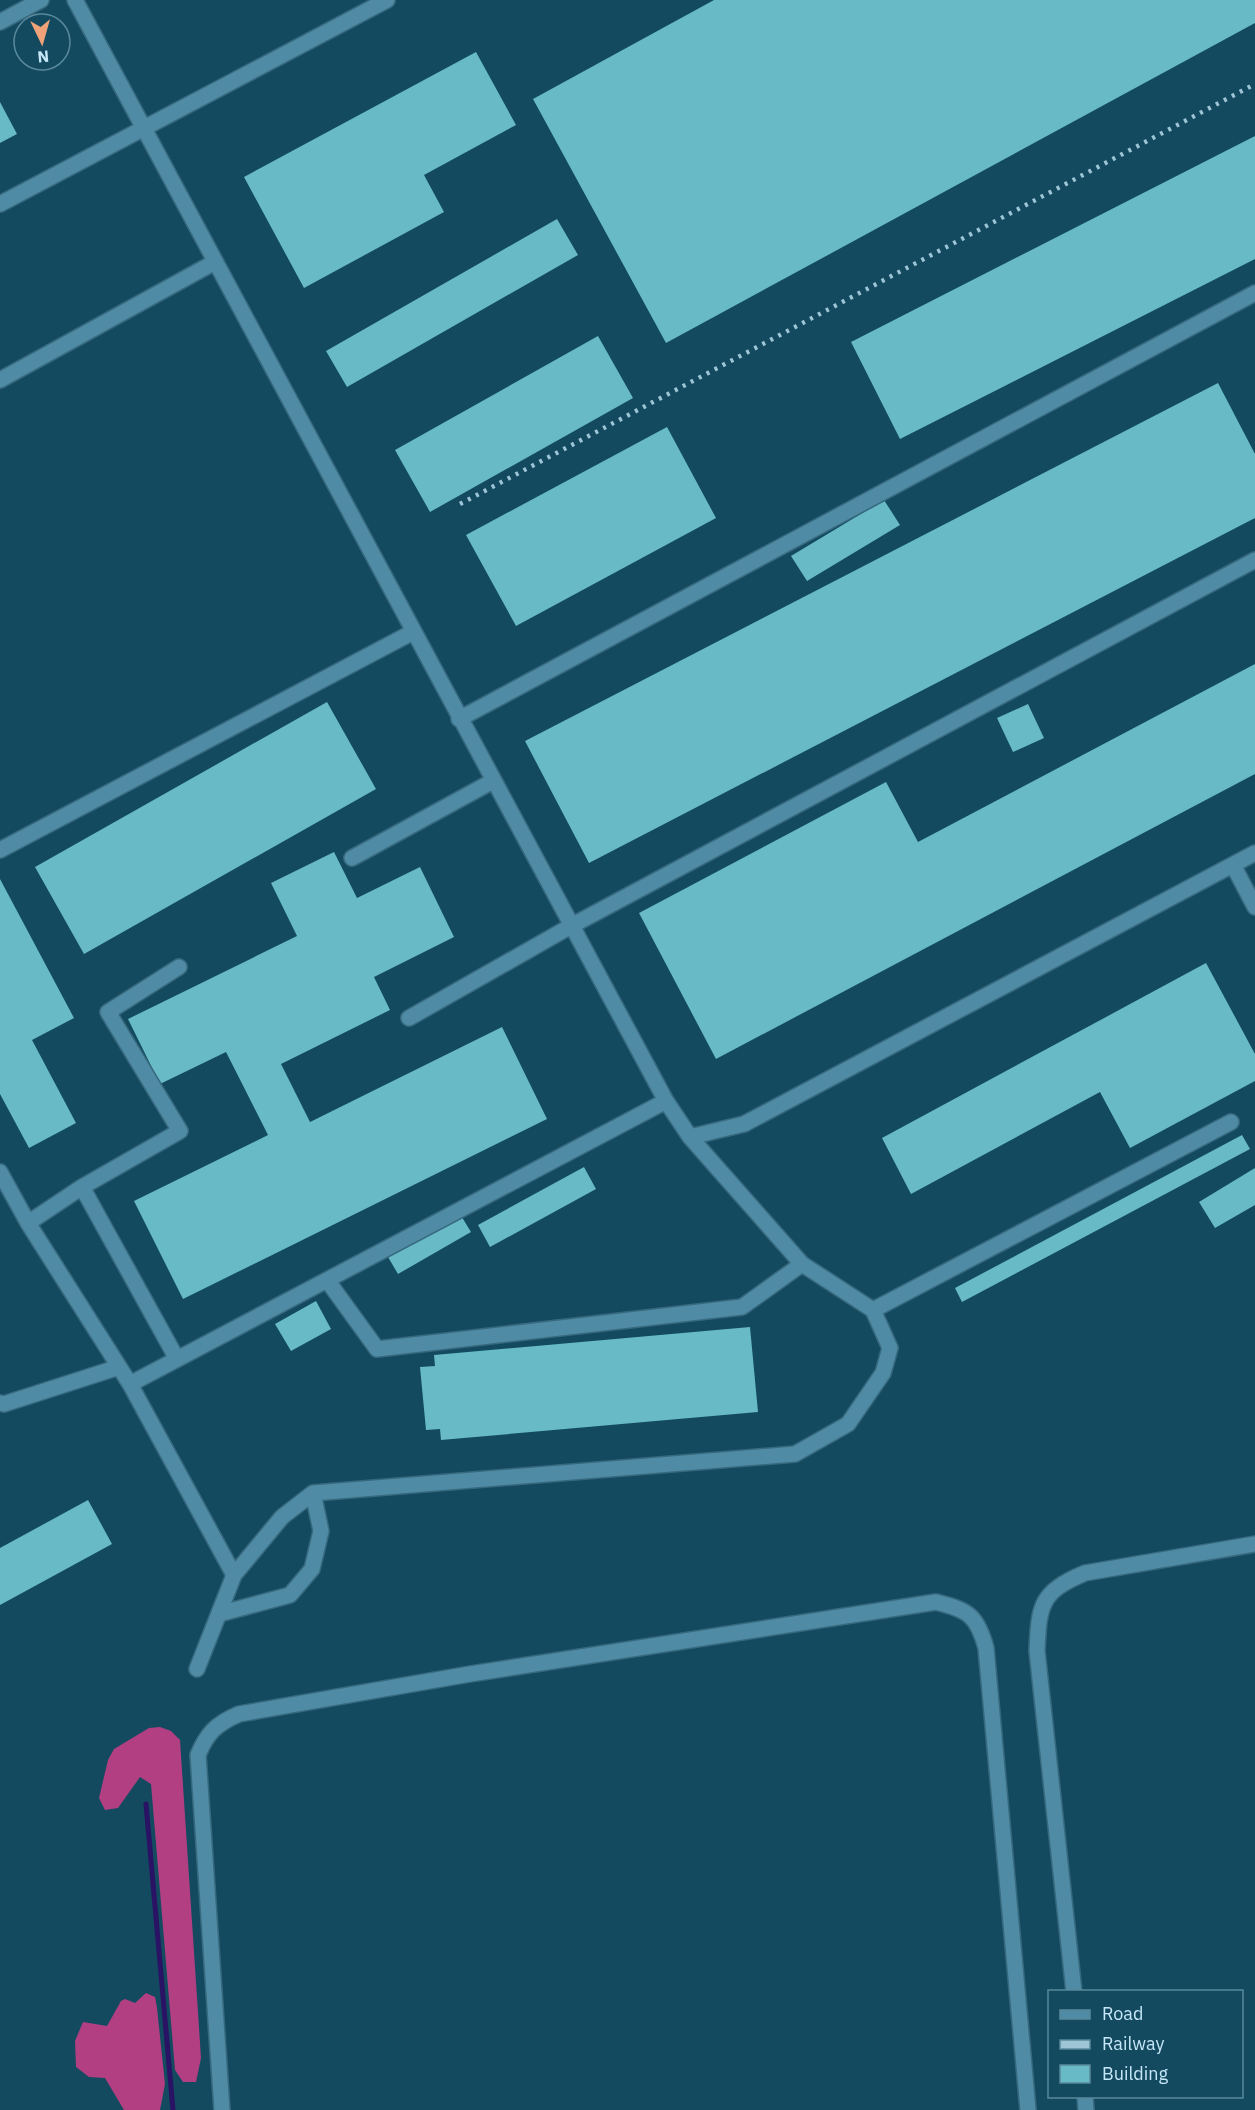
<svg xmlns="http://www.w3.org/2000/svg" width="1255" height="2110" viewBox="0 0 1255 2110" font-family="'IBM Plex Sans',sans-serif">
  <rect width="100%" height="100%" fill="#134a60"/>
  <path fill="#b23f82" d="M160 1727 171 1731 180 1740 201 2058 196 2082H183L175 2070 151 1784 140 1777 118 1808 105 1810 99 1798 108 1760 114 1749 149 1728Z
    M146 1993 155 1997 157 2008 165 2084 160 2110H124L105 2078 89 2077 76 2067 75 2041 83 2022 107 2026 121 2001 125 1999 135 2003Z"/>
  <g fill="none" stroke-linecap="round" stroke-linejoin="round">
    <path stroke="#2a1264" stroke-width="5" d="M146 1804 173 2110"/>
  </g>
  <path fill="#67bac6" d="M714 0H1255V23L666 343 533 99Z
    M476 52 516 125 424 175 444 212 304 288 244 177Z
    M0 102 17 134 0 143Z
    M1255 136V259L900 439 851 342Z
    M557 219 578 255 347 387 326 351Z
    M598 336 633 398 430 512 395 450Z
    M1218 383 1255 454V518L589 863 525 741Z
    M667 427 716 518 516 626 466 535Z
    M884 500 900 525 807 581 791 556Z
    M1255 664V774L716 1059 639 913 886 782 918 842Z
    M327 702 376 789 84 954 35 867Z
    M1028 704 1044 738 1013 752 997 718Z
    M334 852 357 898 420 867 454 937 374 977 390 1010 281 1064 310 1122 502 1027 547 1119 183 1299 134 1201 268 1135 226 1052 160 1084 128 1019 297 936 271 883Z
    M0 879 74 1018 32 1040 76 1123 29 1148 0 1094Z
    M1206 963 1255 1054V1081L1130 1148 1100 1092 911 1194 882 1138Z
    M1242 1135 1250 1149 962 1302 955 1288Z
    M584 1167 596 1189 490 1247 478 1225Z
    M1255 1168V1205L1215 1228 1199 1202Z
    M460 1214 471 1232 398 1274 388 1257Z
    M316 1301 331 1329 291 1351 275 1324Z
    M750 1327 758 1412 441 1440 440 1429 426 1430 420 1367 435 1366 434 1355Z
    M88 1500 112 1544 0 1605V1548Z"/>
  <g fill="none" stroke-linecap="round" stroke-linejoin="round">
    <defs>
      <path id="minor" d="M75 0 666 1101 690 1137 802 1264 873 1310 890 1348 883 1373 848 1424 795 1454 313 1493 282 1517 234 1575
        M0 22 41 0
        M0 204 387 0
        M0 380 215 262
        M459 719 1255 293
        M0 850 413 632
        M352 858 493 781
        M1233 865 1255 907
        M409 1018 571 926 1255 560
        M690 1137 744 1124 1255 853
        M0 1172 28 1223 130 1384
        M82 1187 177 1359
        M28 1223 82 1187 180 1131 108 1012 179 967
        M327 1280 377 1349 742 1307 802 1264
        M873 1310 1231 1122
        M0 1403 4 1404 119 1367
        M219 1614 290 1595 312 1569 321 1531 313 1493
        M197 1669 234 1575 130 1384 666 1101
        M1074 1992 1037 1651C1039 1605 1040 1592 1085 1573L1255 1544
        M1085 2096 1086 2110
        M222 2110 198 1755C207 1733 216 1724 239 1714L470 1674 936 1602C968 1610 977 1615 986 1648L1028 2110"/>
    </defs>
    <use href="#minor" stroke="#37697e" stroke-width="18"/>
    <use href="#minor" stroke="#4f8ba5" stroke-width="15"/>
    <path stroke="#9ec5d6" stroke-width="4.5" stroke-dasharray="3 6" stroke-linecap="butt" d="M460 504 1255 84"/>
  </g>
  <rect x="1048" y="1990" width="195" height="108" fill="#134a60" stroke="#5a899c" stroke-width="1.5"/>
  <rect x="1060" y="2010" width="30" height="9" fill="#4f8ba5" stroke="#5a899c" stroke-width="1.5"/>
  <text x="1102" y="2020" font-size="18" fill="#c5e7f7">Road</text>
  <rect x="1060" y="2040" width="30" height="9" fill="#9ec5d6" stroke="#5a899c" stroke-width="1.5"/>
  <text x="1102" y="2050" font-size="18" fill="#c5e7f7">Railway</text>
  <rect x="1060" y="2065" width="30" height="18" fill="#67bac6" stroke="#5a899c" stroke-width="1.5"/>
  <text x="1102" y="2080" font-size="18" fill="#c5e7f7">Building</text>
  <g transform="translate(42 42) rotate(175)"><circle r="28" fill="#134a60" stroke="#5a899c" stroke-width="1.5"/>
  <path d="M0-4.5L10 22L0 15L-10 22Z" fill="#f0a279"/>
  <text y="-9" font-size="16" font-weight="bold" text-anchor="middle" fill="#c5e7f7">N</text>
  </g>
</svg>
